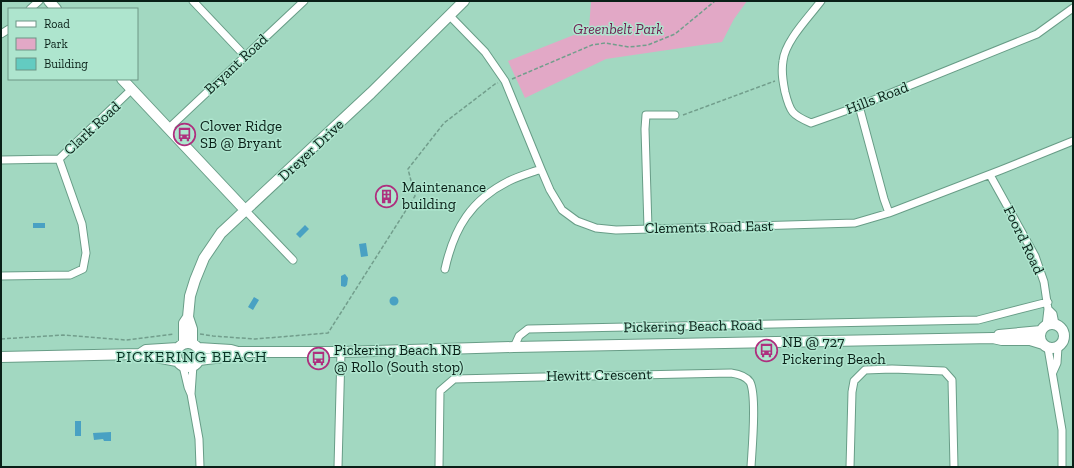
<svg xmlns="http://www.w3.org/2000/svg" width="1074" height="468" viewBox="0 0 1074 468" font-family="'Zilla Slab',serif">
  <rect width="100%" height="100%" fill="#a2d8c1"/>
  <path fill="#e2a8c6" d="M591 1H747L734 19 722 42 606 59 525 98 508 61 589 29Z"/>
  <path fill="#49a1c3" d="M33 223H45V228H33Z
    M305 225 309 229 300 238 296 234Z
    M366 243 368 256 361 257 359 244Z
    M345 274 348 278 347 285 345 287 341 286V276Z
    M389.5 301a4.5 4.5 0 1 1 9 0a4.5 4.5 0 1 1-9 0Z
    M254 297 259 300 253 310 248 307Z
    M75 421H81V436H75Z
    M111 432V441H104L103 439 94 440 93 433Z"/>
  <path fill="#63cbc1" stroke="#528f89" d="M389 188 395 195 386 204 379 198Z"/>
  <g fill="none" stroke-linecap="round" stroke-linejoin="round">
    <defs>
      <path id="street" d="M193 1 245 56
        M821 1C809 17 785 41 783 61 781 72 783 82 785 92 790 112 792 115 811 123L859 106 1037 34 1073 8
        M30 9 39 1
        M449 15 485 52 505 81 541 169 550 190 562 210 577 221 596 228 616 230 855 223 889 213 1001 170 1073 141
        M1 34 9 29
        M859 106 884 199 889 213
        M169 128 304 1
        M1 160 59 159 132 89
        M990 175 1035 256 1044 282 1048 309
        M246 211 293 260
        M648 228 645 129 646 115H675
        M445 269C454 228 471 200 509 181 519 176 530 173 541 169
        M1 276 70 275 83 269 86 253 82 224 59 159
        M1046 326 1048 309 1053 314 1055 324
        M514 347 519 336 528 329 978 320 1048 302
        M1048 348 1062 430V467
        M183 366 188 387 191 394 199 439 200 467
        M1053 372 1057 363 1058 347
        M191 394 193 365
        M338 467 341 352
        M439 467 440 391 454 379 731 373C738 374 746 376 750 382 757 396 752 449 751 467
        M850 467 852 392 854 381 865 370 892 369 944 371 952 380 954 467"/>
      <path id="secondary" d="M49 1 56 9
        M122 79 246 211
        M188 317 192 329V343
        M1040 336a12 12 0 1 1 24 0a12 12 0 1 1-24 0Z
        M999 335 1041 331
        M184 343V323L188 317 190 296 195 280 204 258 221 233 371 93 464 1
        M176 355a12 12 0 1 1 24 0a12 12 0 1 1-24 0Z
        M198 348 231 350 238 352H341L514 347 993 338 1002 340H1030L1043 344
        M140 354 146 350 178 348
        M1 357 140 354 177 361
        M199 360 231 356"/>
    </defs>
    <use href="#street" stroke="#689d87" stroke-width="9"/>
    <use href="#secondary" stroke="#689d87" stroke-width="12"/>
    <path stroke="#729e8c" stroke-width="1.5" stroke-dasharray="4 2" stroke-linecap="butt" d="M512 79 592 45 605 43 629 47 648 45 675 34 715 1
      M683 115 775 81
      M200 334 213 336 255 339 328 333 415 196 408 169 444 123 495 84 498 83
      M1 339 63 335 126 340 174 334"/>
    <use href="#street" stroke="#fff" stroke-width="7"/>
    <use href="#secondary" stroke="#fff" stroke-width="10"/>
  </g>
  <defs>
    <symbol id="bus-ring" viewBox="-11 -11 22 22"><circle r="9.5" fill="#aee5ce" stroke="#ae2f7e" stroke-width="1.5"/><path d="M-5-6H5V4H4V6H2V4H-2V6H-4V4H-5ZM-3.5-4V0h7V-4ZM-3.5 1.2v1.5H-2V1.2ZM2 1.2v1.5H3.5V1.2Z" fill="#ae2f7e"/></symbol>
    <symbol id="building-ring" viewBox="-11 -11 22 22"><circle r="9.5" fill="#aee5ce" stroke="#ae2f7e" stroke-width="1.5"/><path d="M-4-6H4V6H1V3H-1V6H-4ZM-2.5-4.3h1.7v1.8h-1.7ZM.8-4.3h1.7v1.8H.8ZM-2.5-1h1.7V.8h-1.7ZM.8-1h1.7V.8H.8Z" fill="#ae2f7e"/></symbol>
  </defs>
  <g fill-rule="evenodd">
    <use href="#bus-ring" x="172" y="122" width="25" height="25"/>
    <use href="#building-ring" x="374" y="184" width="25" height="25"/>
    <use href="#bus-ring" x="754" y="338" width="25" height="25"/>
    <use href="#bus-ring" x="306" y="346" width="25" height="25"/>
  </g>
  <g text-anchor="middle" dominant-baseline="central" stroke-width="3" stroke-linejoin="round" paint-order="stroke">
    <g font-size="15" font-style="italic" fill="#6f1c4f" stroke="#aee5ce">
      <text x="618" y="29">Greenbelt Park</text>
    </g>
    <g font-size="15" fill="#091f17" stroke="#aee5ce">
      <text transform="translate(236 64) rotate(-43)">Bryant Road</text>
      <text transform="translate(877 98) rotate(-21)">Hills Road</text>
      <text transform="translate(92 128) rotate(-43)">Clark Road</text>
      <text transform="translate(311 150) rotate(-43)">Dreyer Drive</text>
      <text transform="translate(709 227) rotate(-1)">Clements Road East</text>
      <text transform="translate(1024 240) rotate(64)">Foord Road</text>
      <text transform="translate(693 326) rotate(-1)">Pickering Beach Road</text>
      <text transform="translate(599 375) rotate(-1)">Hewitt Crescent</text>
    </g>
    <g font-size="15" fill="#091f17" stroke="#aee5ce" text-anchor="start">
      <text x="200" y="126">Clover Ridge<tspan x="200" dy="17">SB @ Bryant</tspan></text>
      <text x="402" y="187">Maintenance<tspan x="402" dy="17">building</tspan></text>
      <text x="782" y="342">NB @ 727<tspan x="782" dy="17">Pickering Beach</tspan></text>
      <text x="334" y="350">Pickering Beach NB<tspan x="334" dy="17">@ Rollo (South stop)</tspan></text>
    </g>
    <g font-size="16" letter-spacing="1" fill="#093325" stroke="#aee5ce">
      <text x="192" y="356">PICKERING BEACH</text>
    </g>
  </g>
  <rect width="1074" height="468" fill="none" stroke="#091f17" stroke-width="4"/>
  <rect x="8" y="8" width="130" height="72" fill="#aee5ce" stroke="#6c9685"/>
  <rect x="16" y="21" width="20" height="6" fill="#ffffff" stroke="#6c9685"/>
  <text x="44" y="28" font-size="12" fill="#091f17">Road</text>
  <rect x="16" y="38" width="20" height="12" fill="#e2a8c6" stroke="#6c9685"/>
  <text x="44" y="48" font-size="12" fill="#091f17">Park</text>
  <rect x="16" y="58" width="20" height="12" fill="#63cbc1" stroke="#6c9685"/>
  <text x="44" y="68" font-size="12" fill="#091f17">Building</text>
</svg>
